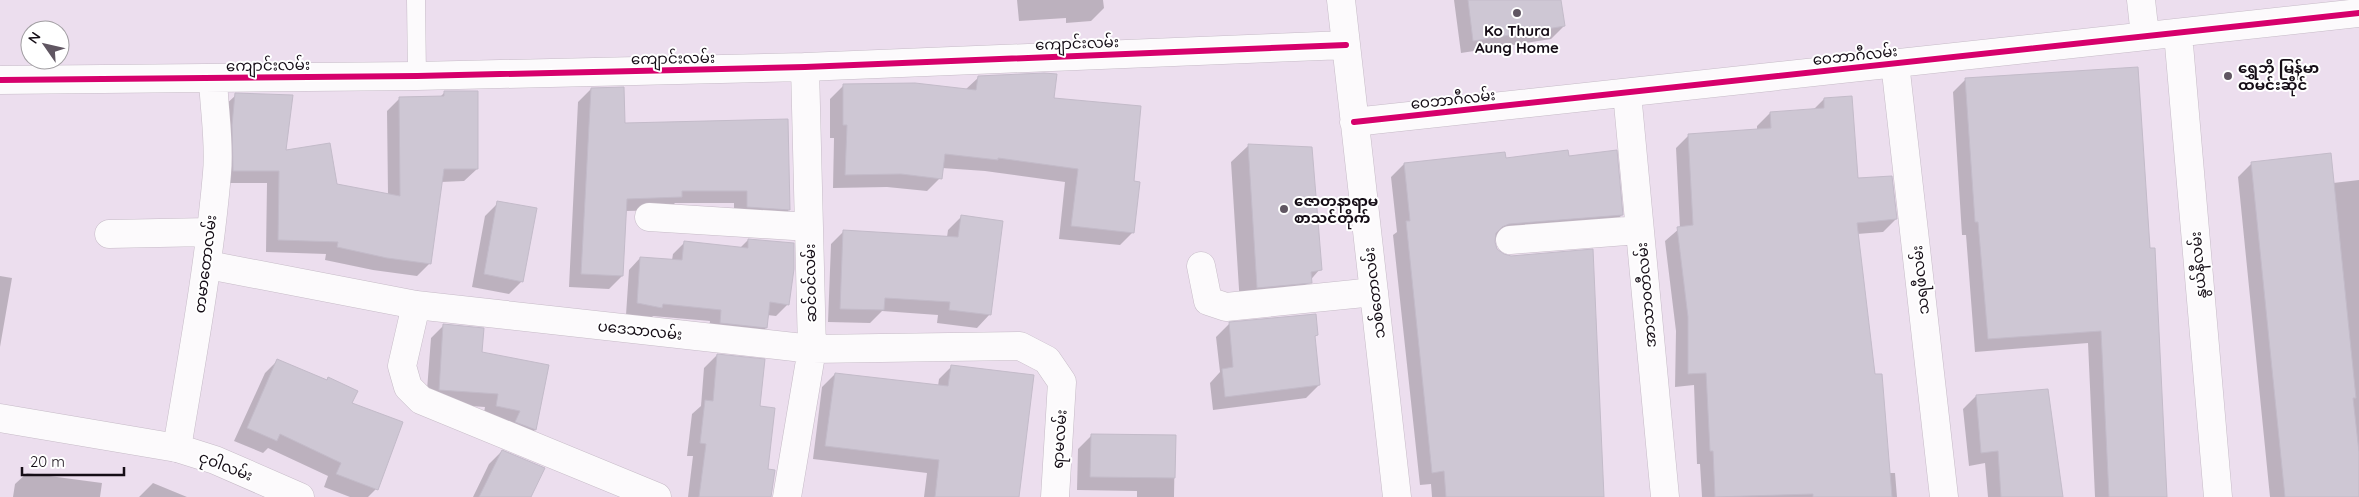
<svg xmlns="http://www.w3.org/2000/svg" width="2359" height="497" viewBox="0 0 2359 497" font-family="Quicksand,'Noto Sans Myanmar',sans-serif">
  <rect width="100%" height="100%" fill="#ecdeee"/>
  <path fill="#0003" d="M1017 0H1103L1104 8 1091 21 1066 23V18L1019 21Z
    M1454 0H1560L1564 26 1551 39 1461 53Z
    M2137 68 2166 497H2095L2088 343 1975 352 1966 235H1962L1953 92 1966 79Z
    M979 77 1053 99 1133 182V232L1120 245 1059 239 1065 182 985 171 942 168 940 178 927 191 887 187 833 188 834 138H830V99L843 86 965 90Z
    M591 89 624 124 789 210 776 223 734 220V203H675L668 210 626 211 622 276 609 289 569 287 578 102Z
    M444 93 477 169 464 181 441 182 430 263 417 276 373 270 325 260 326 254 266 252 267 183H221L223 107 236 95 285 151 336 185 388 195 387 111 400 98H439Z
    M1824 99 1857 180 1896 219 1883 232 1857 234 1874 376 1889 473H1895L1897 497H1702L1700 464H1697L1694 385 1675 387 1676 331 1665 241 1680 228 1676 148 1689 135 1757 130V126L1770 113 1813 110Z
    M1249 145 1320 269 1294 299 1240 305 1231 162Z
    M1568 157 1622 215 1608 228 1495 237 1493 241 1603 497H1432L1431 484 1420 485 1393 235 1397 232 1391 177 1404 164Z
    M2252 163 2333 183 2359 180V497H2270L2238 177Z
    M498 203 522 281 509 294 472 287 485 216Z
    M961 217 990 314 977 328 937 323 938 315 882 311 870 323 828 322 831 244 844 231 947 237 948 230Z
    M748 240 788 304 776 316 767 315 766 328 755 339 708 334 710 321 653 316 650 319 626 315 629 270 640 258 672 260 673 254 685 242 740 248Z
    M0 276 12 278 0 347Z
    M1229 324 1316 335 1314 337 1319 385 1306 398 1213 410 1210 383 1220 372 1216 337Z
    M444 325 481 353 547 366 535 430 522 443 483 419 485 407 426 403 431 338Z
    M717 355 759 408 770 497H688L693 456H687L692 414 701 406 704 368Z
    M278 360 326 381 329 378 376 489 368 497H350L324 487 328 476 268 448 263 453 234 441 265 373Z
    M952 366 1018 497H924L927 473 813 459 822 387 835 374 938 386 939 379Z
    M1976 396 2062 497H1988L1985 463 1969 466 1963 409Z
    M1091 436H1175L1174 497H1137V491L1077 490 1078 449Z
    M502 451 530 497H473L489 464Z
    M27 473 102 483 100 497H13L15 484Z
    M153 483 187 497H139Z"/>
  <path fill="#cec7d4" stroke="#c3bbc9" d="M1468 0H1561L1565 26 1473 41Z
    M2138 67 2150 248H2155L2167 497H2109L2101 331 1988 339 1978 222H1975L1965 78Z
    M1044 73 1057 74 1054 98 1141 106 1134 181 1140 182 1134 233 1071 226 1078 169 998 158V160L945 154 942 179 901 174 845 175 847 125H843V84L915 83 976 90 978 76Z
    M624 87 625 123 788 119 790 210 747 207V191H682V197L627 199 623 276 581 274 591 88Z
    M444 91H478V169H444L431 264 387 258 337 247 338 242 278 240 279 171H233L232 125 235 93 293 95 286 150 330 143 337 184 400 196 399 97 444 96Z
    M1852 96 1858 178 1892 176 1897 219 1857 223 1875 374H1882L1892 497H1813V494L1715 497 1713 451H1710L1706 373 1688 374V317L1677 227 1693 225 1688 134 1771 128 1770 112 1824 108V98Z
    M1248 144 1312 147 1322 270 1311 272 1312 283 1257 288Z
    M1568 150 1569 156 1617 150 1623 215 1509 224 1502 227 1496 233 1495 242 1497 249 1504 254 1511 256 1593 249 1604 497H1446L1444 471 1432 473 1406 221H1410L1404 163 1505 152 1506 158Z
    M2331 153 2356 398H2353L2359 452V497H2285L2251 162Z
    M497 201 537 208 523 282 484 274Z
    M961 215 1003 221 991 315 949 310 950 302 885 298 884 310 840 309 843 230 958 237Z
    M748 239 794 243V269L789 305 770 302 767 328 720 323 721 310 663 304 662 308 637 303 640 257 682 260 684 241 748 248Z
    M1316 314 1318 335 1315 336 1320 385 1225 397 1222 369 1233 367 1229 322Z
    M443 324 484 328 482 352 549 365 536 430 515 422 520 411 496 406 498 394 439 390Z
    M717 354 765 359 760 406 775 408 768 469 775 470 771 497H699L706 444 700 443 705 400 713 401Z
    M277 359 327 380 328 377 358 391 352 403 403 422 378 490 336 474 341 463 280 434 277 441 247 428Z
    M951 365 1034 375 1019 497H935L939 460 825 446 835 373 948 386Z
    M2048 389 2063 497H2001L1998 451 1981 453 1976 395Z
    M1091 434 1176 435 1175 478 1090 477Z
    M502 450 545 468 531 497H479Z"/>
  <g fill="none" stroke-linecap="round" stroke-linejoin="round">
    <defs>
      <path id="lane" d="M416 0 417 76"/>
      <path id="street" d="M1341 0 1397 497
        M2141 0 2145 36
        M2178 33 2218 497
        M1895 63 1944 497
        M0 80 417 76 805 67 1346 45
        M1627 93 1665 497
        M1354 122 2359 13
        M649 217 809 227
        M109 234 209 232
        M1510 240 1639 230
        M208 265 416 305 812 349 1020 346 1047 360 1062 382 1055 497
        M1201 266 1208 301 1226 307 1374 292
        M416 305 402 366 408 387 421 400 657 497
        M177 448C192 357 209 266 217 173 220 142 214 109 213 78
        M787 497 812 349 805 67"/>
      <path id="secondary" d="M0 418 177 448 215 460 300 497"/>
    </defs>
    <use href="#lane" stroke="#c6bbc7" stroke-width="19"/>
    <use href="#street" stroke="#c6bbc7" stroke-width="29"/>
    <use href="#secondary" stroke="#c6bbc7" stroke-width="29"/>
    <use href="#lane" stroke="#fcfafc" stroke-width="18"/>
    <use href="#street" stroke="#fcfafc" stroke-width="28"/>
    <use href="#secondary" stroke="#fcfafc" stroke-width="28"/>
    <defs>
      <path id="cycleway" d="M0 80 417 76 805 67 1346 45
        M1354 122 2359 13"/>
    </defs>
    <use href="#cycleway" stroke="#fff" stroke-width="9"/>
    <use href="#cycleway" stroke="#d6006c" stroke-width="6"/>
  </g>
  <g fill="#605662" stroke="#fff" stroke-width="2">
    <circle cx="1517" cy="13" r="5"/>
    <circle cx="2228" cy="76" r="5"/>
    <circle cx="1284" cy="209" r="5"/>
  </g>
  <g text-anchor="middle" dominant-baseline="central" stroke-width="4" stroke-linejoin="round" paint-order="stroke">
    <g font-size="15" font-weight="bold" fill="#150d16" stroke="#fff" text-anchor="start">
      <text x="1517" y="30" text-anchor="middle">Ko Thura<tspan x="1517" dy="17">Aung Home</tspan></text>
      <text x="2238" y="67">ရွှေဘို မြန်မာ<tspan x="2238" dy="17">ထမင်းဆိုင်</tspan></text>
      <text x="1294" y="200">ဇောတနာရာမ<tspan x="1294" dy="17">စာသင်တိုက်</tspan></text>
    </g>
    <g font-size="15" fill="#150d16" stroke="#fff">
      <text transform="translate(1077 43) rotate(-2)">ကျောင်းလမ်း</text>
      <text transform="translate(1855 55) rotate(-6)">ဝေဘာဂီလမ်း</text>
      <text transform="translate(673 58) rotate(-1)">ကျောင်းလမ်း</text>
      <text transform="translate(268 65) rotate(-1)">ကျောင်းလမ်း</text>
      <text transform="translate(1453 99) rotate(-6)">ဝေဘာဂီလမ်း</text>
      <text transform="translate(205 264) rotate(-83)">တမာတောလမ်း</text>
      <text transform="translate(2198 265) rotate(-95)">နွယ်နီလမ်း</text>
      <text transform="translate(1920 280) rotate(-96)">သရဖီလမ်း</text>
      <text transform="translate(810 283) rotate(-91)">ဆင်ဝင်လမ်း</text>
      <text transform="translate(1374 293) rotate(-97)">သစ်တောလမ်း</text>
      <text transform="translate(1646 295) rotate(-95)">အာသာဝတီလမ်း</text>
      <text transform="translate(640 330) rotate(6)">ပဒေသာလမ်း</text>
      <text transform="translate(1059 439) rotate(-86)">ရာမလမ်း</text>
      <text transform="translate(226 466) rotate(21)">ငုဝါလမ်း</text>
    </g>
  </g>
  <g transform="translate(45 45) rotate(304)"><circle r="24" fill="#ffffff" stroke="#a19ea2"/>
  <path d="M0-4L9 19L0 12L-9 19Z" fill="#605662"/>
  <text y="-8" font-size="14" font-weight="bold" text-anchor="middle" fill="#150d16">N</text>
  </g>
  <path d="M22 467v8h102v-8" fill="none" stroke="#150d16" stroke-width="2.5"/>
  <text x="30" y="467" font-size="15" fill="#150d16" stroke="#ffffff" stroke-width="4" paint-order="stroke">20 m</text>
</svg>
